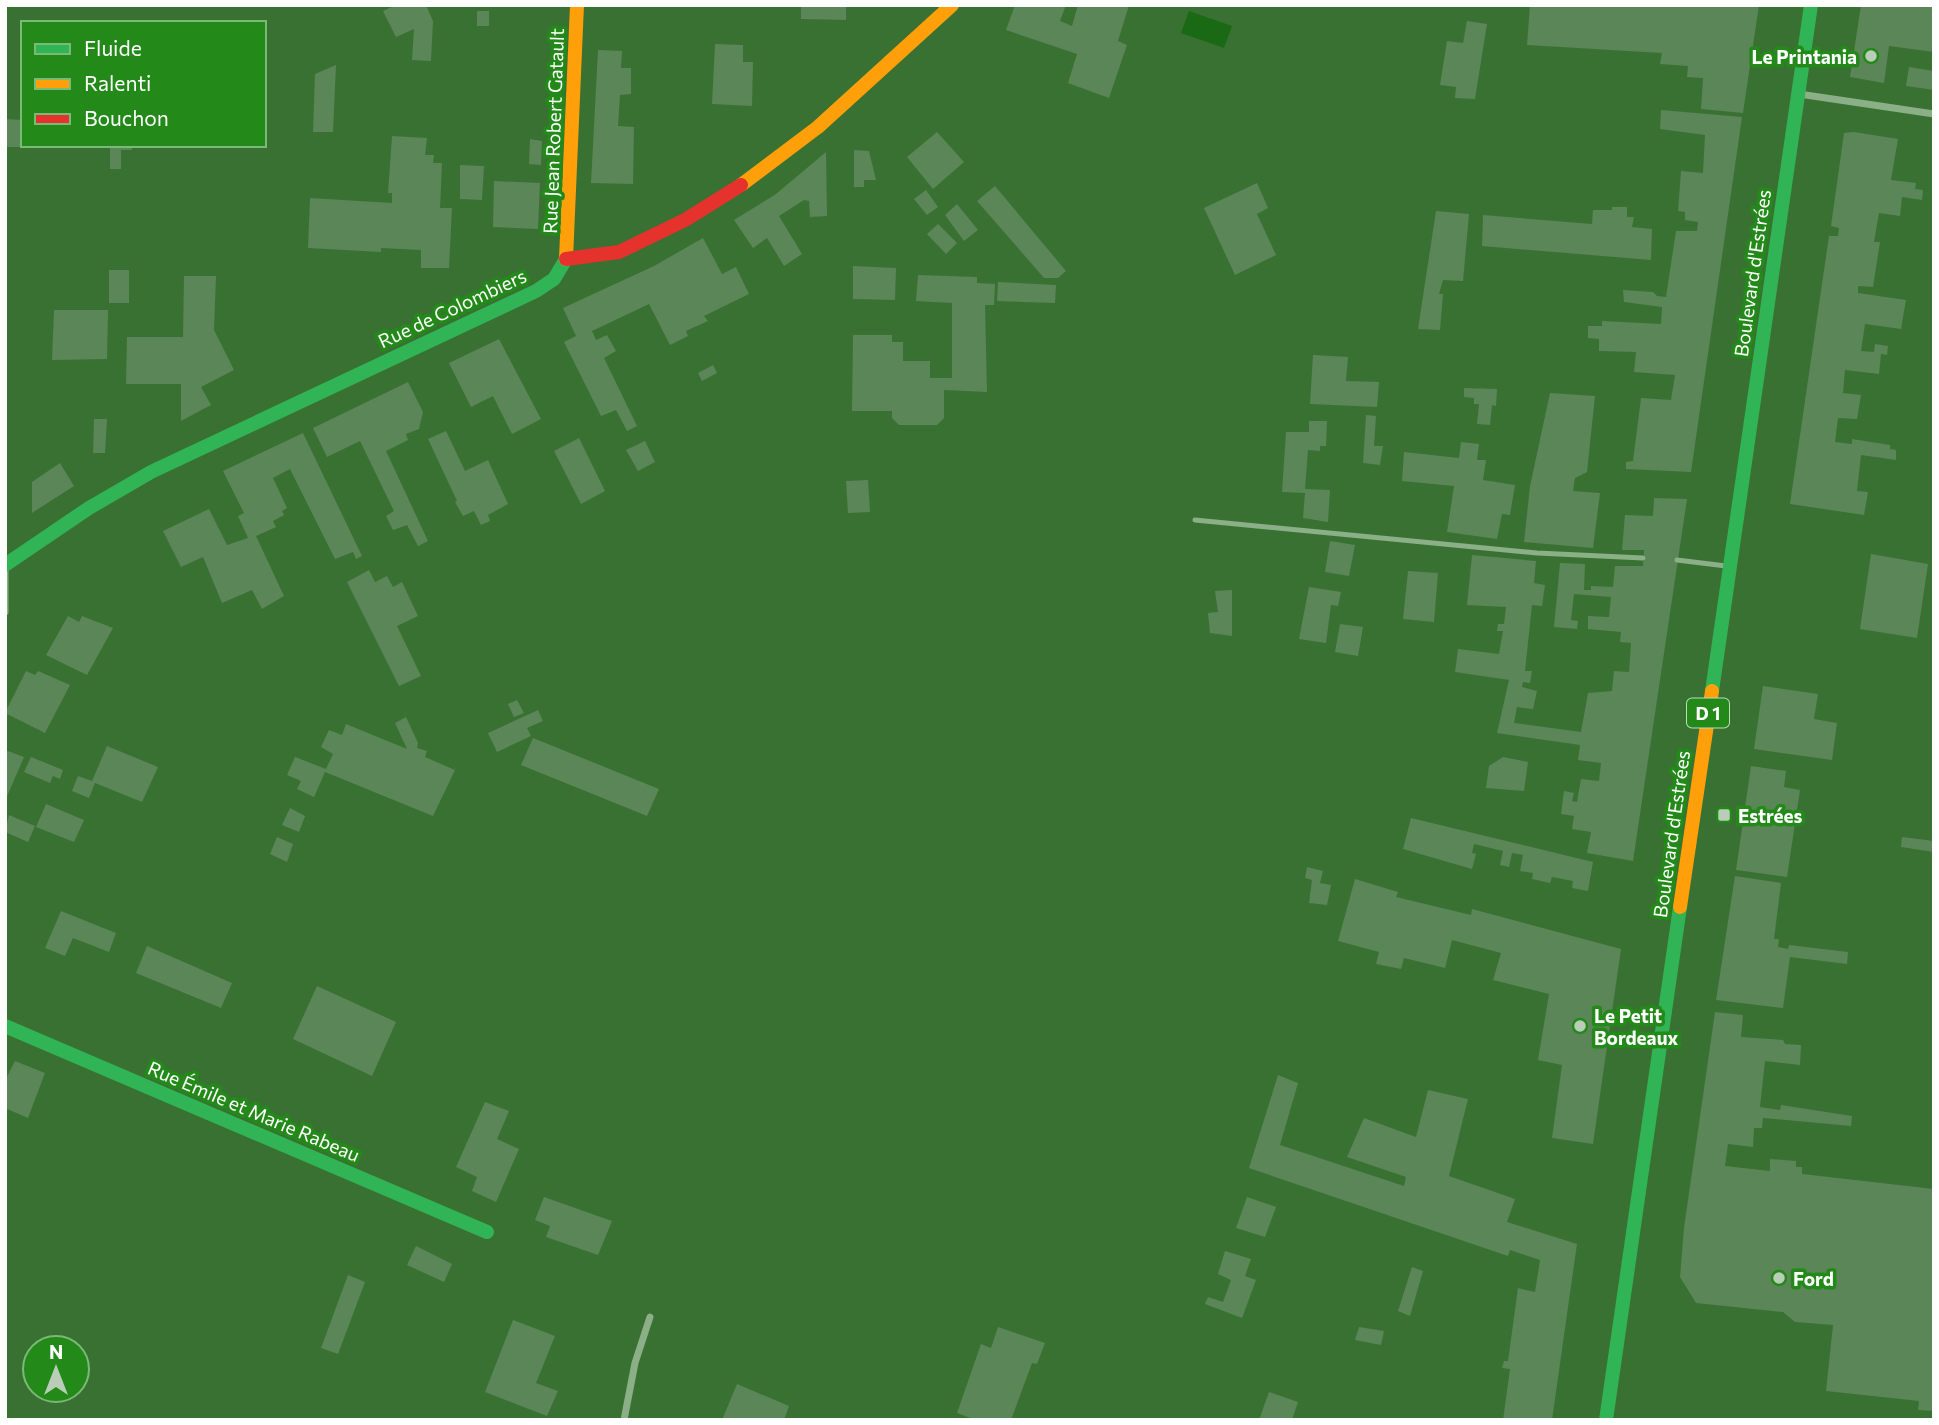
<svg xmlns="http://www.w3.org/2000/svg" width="1939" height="1425" viewBox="0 0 1939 1425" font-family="Commissioner,sans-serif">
  <rect width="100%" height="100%" fill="#397133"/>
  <path fill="#1a6914" d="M1189 11 1232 26 1224 48 1181 33Z"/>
  <path fill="#5b8657" d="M396 5H426L433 21 431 61 412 60 414 29 396 37 383 11Z
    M801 5H846V20L801 19Z
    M1015 5H1066L1060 21 1072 26 1078 5H1129L1118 41 1127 45 1109 98 1068 83 1077 54 1006 30Z
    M1530 5H1759L1743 113 1701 109 1703 78 1687 77 1688 66 1660 64 1662 53 1527 45Z
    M1861 5H1934V52L1889 46 1884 83 1850 77Z
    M477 11H489V26H477Z
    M1467 21 1487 24 1475 99 1455 98 1456 87 1440 85 1447 41 1463 43Z
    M715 44 743 45V62H753L752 106 712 104Z
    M598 50 622 51 621 68H631V94L620 95 618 126 634 127 633 184 591 183Z
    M336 65 333 132H313L315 74Z
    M1909 67 1934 71V90L1906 86Z
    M1661 110 1742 117 1691 472 1626 469V462L1633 461 1641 398 1671 400 1675 375 1634 372 1636 352 1599 351V339L1588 338V326H1602V321L1661 324 1662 307 1624 302 1623 290 1653 292 1657 296 1666 297 1676 231H1697L1698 222 1685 220V212L1678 211 1681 171 1703 173 1705 135 1660 129Z
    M5 119 23 120V147H5Z
    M937 132 964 162 933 189 907 157Z
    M1854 132 1898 139 1891 180 1916 183 1915 189 1923 190 1922 200 1902 197 1900 216 1879 213 1874 242H1880L1873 287 1858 286V293L1906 300 1901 329 1865 324 1861 351 1874 352 1875 344 1888 346 1887 355 1881 354 1879 374 1845 370 1843 393 1861 395 1857 419 1838 418 1835 442 1852 444V439L1890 445V449L1896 450V460L1861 455 1857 491 1868 492 1864 515 1790 504 1829 236H1838L1839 228 1831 226 1844 133Z
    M392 136 427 138 425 155H434L433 163H442L440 208H452L449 268H421V250L381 248V252L308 248 310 198 392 203V193H388Z
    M530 139 542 141 541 165 529 164Z
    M110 145H132V150H121V169H110Z
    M854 150 869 151 876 180H864V187H854Z
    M826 152 827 216 810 217 809 201 804 200 779 216 802 254 784 266 767 238 753 248 734 220 776 194Z
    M460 165 484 166 482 200 460 199Z
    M494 181 540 183 538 229 493 227Z
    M1257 183 1268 208 1257 214 1276 255 1235 275 1204 208Z
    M995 186 1066 271 1058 278H1044L977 201Z
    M926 190 938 207 927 215 914 199Z
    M957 204 978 230 964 241 945 215Z
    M1612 207H1627V217H1634L1632 227 1652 229 1651 260 1482 246 1483 215 1592 224 1593 210H1612Z
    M1436 211 1469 214 1463 281 1443 280 1439 294H1443L1440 330 1418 329Z
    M938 224 957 243 946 254 927 234Z
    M703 238 722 274 736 267 749 294 704 316 708 321 686 331 688 336 670 345 649 304 592 331 596 340 607 335 616 351 604 358 637 426 627 431 616 410 601 416 564 342 576 336 563 308 654 266Z
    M853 266 896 268 895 300 853 299Z
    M109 270H129V303H109Z
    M918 275 977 277V283L995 284 994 305H985L987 392 944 390V418L937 425H899L892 418V411H852L853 335H892V342H903V361H930V378H952V303L916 301Z
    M184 276H216L214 330 234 370 201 387 211 405 181 421V384H126L127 337H183Z
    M998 282 1056 285 1055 303 997 301Z
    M54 310H108L107 359 52 360Z
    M499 339 541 419 512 434 493 396 471 407 449 363Z
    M1313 355 1348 357 1346 381 1379 382 1377 407 1310 404Z
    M713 365 717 373 702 381 698 373Z
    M408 382 423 412 419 429 406 434 408 440 386 451 428 541 418 546 407 525 393 530 386 516 394 511 360 441 327 457 313 428Z
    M1464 388 1497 389 1496 406 1492 405 1490 425 1477 424 1479 404H1474V398L1464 397Z
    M1550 393 1595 396 1587 472 1575 478 1573 491 1600 493 1593 548 1524 542 1530 486Z
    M1366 415 1376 416 1374 446H1383L1380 465 1363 463Z
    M94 419H107L105 453H93Z
    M1309 421H1327L1326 446H1320V451L1308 450 1305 489 1330 490 1328 522 1303 518 1305 493 1282 492 1286 432H1309Z
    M446 431 465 471 488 460 508 504 488 515 490 521 481 525 474 511 463 516 455 502 457 501 428 439Z
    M303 433 362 556 356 559 353 552 335 559 290 469 273 478 287 508 282 511 284 515 273 521 276 527 256 536 284 596 262 609 252 590 222 603 203 557 181 567 163 531 209 509 227 545 248 538 238 516 244 513 223 471Z
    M579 438 605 491 581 504 554 451Z
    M645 441 655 462 638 471 626 450Z
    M1461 442 1479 444 1477 460H1486L1483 480 1515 485 1510 515 1502 514 1497 539 1447 532 1454 486 1402 481 1404 452 1459 458Z
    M60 463 74 486 32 513V482Z
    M868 480 870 512 848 513 846 481Z
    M1654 498 1687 499 1633 861 1587 853 1591 832 1572 829 1574 816 1561 814 1564 791 1574 793 1572 801 1577 802 1581 779 1599 781 1601 763 1578 760 1580 745 1497 733 1509 680 1455 672 1458 649 1499 654 1503 631H1497L1498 624H1504L1506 607 1467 605 1472 555 1536 561 1534 583 1545 585 1542 606 1532 605 1525 671H1532L1530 683 1523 682 1522 687 1537 691 1533 709 1517 707 1514 723 1581 732 1588 693 1612 691 1614 671 1629 672 1631 643 1620 642 1621 632 1588 629V616L1609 617 1611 597 1574 594 1571 620 1578 621 1577 629 1554 627 1560 563 1585 564 1584 590H1591V586L1613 587 1615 566H1643L1644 550H1622L1625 515 1653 516Z
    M1330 541 1355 545 1349 576 1325 572Z
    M1871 554 1928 564 1917 638 1860 629Z
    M369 570 375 582 387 576 393 587 402 582 418 616 397 626 421 676 399 686 347 582Z
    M1408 571 1438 573 1434 622 1403 619Z
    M1309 587 1341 592 1338 606 1331 605 1326 643 1299 639Z
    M1232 590V636L1210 633 1208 613 1218 612 1215 591Z
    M68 616 79 622 82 616 113 628 87 675 46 655Z
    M1340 624 1363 627 1358 656 1335 652Z
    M26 671 35 675 38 671 70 685 45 733 5 713Z
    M1763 686 1818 694 1814 719 1837 723 1832 760 1754 749Z
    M517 700 524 713 514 717 508 704Z
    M538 710 543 721 527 728 531 736 497 752 488 733Z
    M406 717 418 743 417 748 427 751 425 757 455 770 433 816 325 772 314 797 297 789 301 781 287 775 295 757 326 769 333 754 321 747 329 730 342 735 346 724 407 749 395 723Z
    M533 738 659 789 647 816 521 765Z
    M107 746 158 767 142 802 95 783 89 798 72 791 78 776 92 781Z
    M5 750 24 757 5 801Z
    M31 757 63 770 60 779 53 776 50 783 24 772Z
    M1503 757 1528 762 1524 791 1486 788 1489 766Z
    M1751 766 1786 771 1784 787 1800 790 1787 877 1736 870Z
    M46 804 84 820 74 842 36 827Z
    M290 808 305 816 299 832 282 825Z
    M9 815 35 826 28 842 5 832Z
    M1411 818 1593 862 1588 891 1572 888 1573 881 1552 877 1550 883 1532 879 1533 873 1520 871 1523 855 1512 853 1509 867 1500 865 1503 851 1474 844 1472 853 1476 854 1472 869 1403 849Z
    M277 837 293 844 287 862 270 854Z
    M1902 837 1934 841V852L1901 847Z
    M1307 867 1323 871 1320 883 1331 885 1327 905 1309 903 1312 880 1305 878Z
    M1735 876 1781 883 1774 939H1779L1778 947 1788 949 1789 945 1848 952 1847 964 1790 957 1783 1008 1716 1000Z
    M1355 879 1398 892 1396 897 1471 915 1472 909 1621 949 1593 1144 1552 1138 1562 1065 1538 1060 1549 994 1493 980 1501 953 1452 940 1445 968 1404 958 1401 969 1376 964 1379 952 1338 941Z
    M61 911 116 933 109 952 73 938 65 956 45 948Z
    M147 946 232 983 221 1008 136 973Z
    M317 986 396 1022 372 1076 293 1039Z
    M1715 1012 1743 1015 1741 1037 1783 1040 1785 1044 1801 1045 1800 1065 1765 1061 1760 1107 1780 1110 1781 1105 1852 1116 1851 1126 1763 1118 1762 1128H1754L1753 1147 1728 1144 1725 1166 1770 1171V1159L1796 1161V1167H1802V1174L1934 1189V1411L1918 1410 1919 1401 1826 1391 1833 1325 1795 1322 1783 1312 1696 1303 1680 1277 1684 1228Z
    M15 1061 45 1073 28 1118 5 1108V1081Z
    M151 1063 164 1068 160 1079 147 1073Z
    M1278 1075 1298 1083 1280 1145 1404 1186 1406 1177 1347 1157 1364 1118 1416 1137 1428 1090 1468 1099 1449 1176 1515 1199 1507 1222 1577 1244 1552 1420H1503L1510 1369 1502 1368 1504 1361H1508L1518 1288 1535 1292 1540 1260 1510 1250 1508 1256 1249 1168Z
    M485 1102 509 1111 497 1139 519 1149 496 1202 472 1191 477 1177 456 1167Z
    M544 1197 612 1221 598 1255 546 1237 550 1226 535 1220Z
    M1247 1197 1276 1207 1265 1237 1236 1228Z
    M416 1246 452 1264 444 1282 407 1265Z
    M1225 1251 1251 1259 1245 1276 1256 1280 1242 1318 1205 1304 1208 1297 1223 1302 1231 1280 1218 1274Z
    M1412 1267 1423 1271 1410 1316 1398 1311Z
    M348 1275 365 1282 338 1354 321 1348Z
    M513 1320 555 1336 536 1383 558 1391 547 1416 485 1392Z
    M998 1327 1045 1343 1037 1364 1032 1363 1011 1420H976L957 1413 981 1344 991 1348Z
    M1359 1327 1384 1331 1381 1345 1355 1340Z
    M737 1384 789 1406 784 1420H722Z
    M1269 1392 1298 1402 1292 1420H1259Z"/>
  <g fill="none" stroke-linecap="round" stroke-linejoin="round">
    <path stroke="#8baf87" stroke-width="5" d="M1195 520 1537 553 1643 558
      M1677 560 1726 566"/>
    <path stroke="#8baf87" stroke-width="7" d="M1799 94 1934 114
      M5 612V565
      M624 1420 635 1363 650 1317"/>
    <path stroke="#30b455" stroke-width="14" d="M5 565 89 508 151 472 536 291 554 279 566 259
      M1712 691 1811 5
      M5 1026 487 1232
      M1606 1420 1680 907"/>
    <path stroke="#ff9f0a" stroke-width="14" d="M741 185 818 127 952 5
      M566 259 577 5
      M1680 907 1712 691"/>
    <path stroke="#e5322d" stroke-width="14" d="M566 259 619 252 685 220 741 185"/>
  </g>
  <g fill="#bacdb8" stroke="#238a1a" stroke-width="2.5">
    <circle cx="1871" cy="56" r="7"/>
    <rect x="1717" y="808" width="14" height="14" rx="3.5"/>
    <circle cx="1580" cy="1026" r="7"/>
    <circle cx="1779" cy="1278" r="7"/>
  </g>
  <g text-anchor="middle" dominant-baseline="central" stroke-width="7" stroke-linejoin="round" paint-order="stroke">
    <rect fill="#238a1a" stroke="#bddcba" stroke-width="2" x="1687" y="698.5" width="42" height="29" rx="5"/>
    <g font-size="18" font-weight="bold" fill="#fff">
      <text x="1708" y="713">D 1</text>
    </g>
    <g font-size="19" font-weight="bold" fill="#fff" stroke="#238a1a" text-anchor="start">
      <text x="1857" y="56" text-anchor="end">Le Printania</text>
      <text x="1738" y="815">Estrées</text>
      <text x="1594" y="1015">Le Petit<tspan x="1594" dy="22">Bordeaux</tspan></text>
      <text x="1793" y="1278">Ford</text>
    </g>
    <g font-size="19" fill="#fff" stroke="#238a1a">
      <text transform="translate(553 131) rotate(-88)">Rue Jean Robert Gatault</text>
      <text transform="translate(1752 273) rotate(-82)">Boulevard d'Estrées</text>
      <text transform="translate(452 308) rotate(-25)">Rue de Colombiers</text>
      <text transform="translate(1671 834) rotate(-82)">Boulevard d'Estrées</text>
      <text transform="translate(254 1111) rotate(23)">Rue Émile et Marie Rabeau</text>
    </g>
  </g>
  <rect width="1939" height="1425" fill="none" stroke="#ffffff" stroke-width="14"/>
  <rect x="21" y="21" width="245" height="126" fill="#238a1a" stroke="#7bb976" stroke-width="2"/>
  <rect x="35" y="44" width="35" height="10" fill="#30b455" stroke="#7bb976" stroke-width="2"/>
  <text x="84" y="56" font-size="21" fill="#ffffff">Fluide</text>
  <rect x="35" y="79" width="35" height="10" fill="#ff9f0a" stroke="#7bb976" stroke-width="2"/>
  <text x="84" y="91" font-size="21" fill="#ffffff">Ralenti</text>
  <rect x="35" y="114" width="35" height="10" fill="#e5322d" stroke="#7bb976" stroke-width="2"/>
  <text x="84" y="126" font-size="21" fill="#ffffff">Bouchon</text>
  <g transform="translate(56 1369)"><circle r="33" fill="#238a1a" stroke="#7bb976" stroke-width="2"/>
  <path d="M0-5L12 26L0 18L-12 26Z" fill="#bacdb8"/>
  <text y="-10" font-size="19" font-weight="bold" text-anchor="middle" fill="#ffffff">N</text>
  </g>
</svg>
